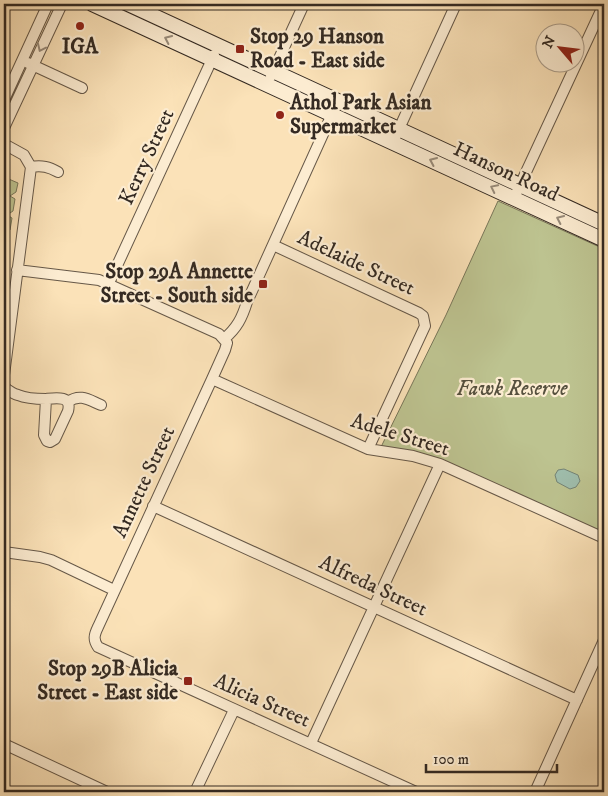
<svg xmlns="http://www.w3.org/2000/svg" width="608" height="796" viewBox="0 0 608 796" font-family="'IM FELL DW Pica',serif">
  <rect width="100%" height="100%" fill="#fbe2b8"/>
  <filter id="stains"><feTurbulence type="fractalNoise" baseFrequency=".004" numOctaves="4"/><feColorMatrix values="0 0 0 0 .2 0 0 0 0 .09 0 0 0 0 .02 0 0 0 .5 -.17"/></filter>
  <radialGradient id="worn" r=".72"><stop offset=".6" stop-color="#630" stop-opacity="0"/><stop offset="1" stop-color="#630" stop-opacity=".3"/></radialGradient>
  <path fill="#bdc390" stroke="#787659" d="M4 177 18 183 16 192 10 196 15 199 13 211 7 215 12 218 10 230 5 233V248H8L4 269Z
    M498 201 604 249V534L441 459 417 453 380 449 446 315Z"/>
  <path fill="#9fbead" stroke="#748375" d="M564 469 578 475 580 481 576 487 570 489 557 482 555 475 558 470Z"/>
  <g fill="none" stroke-linecap="round" stroke-linejoin="round">
    <defs>
      <path id="minor" d="M28 63 82 88
        M271 76 304 4
        M4 100 48 4
        M4 128 62 4
        M393 142 456 4
        M4 144 24 155 31 167 4 375
        M31 167C42 165 49 167 58 172
        M514 198 604 4
        M273 245 419 313 423 316 425 326 368 449
        M17 270 99 280 219 334 227 343 225 350 212 379 98 627C94 635 93 640 98 647L416 792
        M109 283 214 55
        M224 339C237 328 242 318 247 302L338 101
        M212 379 368 449 413 456 440 464 604 538
        M4 387C8 390 13 394 18 395 25 398 38 399 46 399 55 398 72 395 68 411L55 439 50 442 47 441 44 435 46 399
        M68 402C80 393 89 400 101 405
        M153 506 577 700
        M4 552 40 557 51 560 114 590
        M311 743 440 464
        M4 744 107 792
        M195 792 234 710
        M535 792 604 640"/>
      <path id="secondary" d="M92 4 604 240
        M128 4 604 224"/>
    </defs>
    <use href="#minor" stroke="#665848" stroke-width="12"/>
    <use href="#secondary" stroke="#342a22" stroke-width="16"/>
    <use href="#minor" stroke="#fcecd1" stroke-width="10"/>
    <use href="#secondary" stroke="#fcecd1" stroke-width="14"/>
  </g>
  <defs><path id="oneway-chevron" d="M-2-3.5L2.5 0L-2 3.5" fill="none" stroke-width="1.6" stroke-linecap="round" stroke-linejoin="round" transform="scale(1.25)"/></defs>
  <g stroke="#988b7a">
    <use href="#oneway-chevron" transform="translate(168 39) rotate(-155)"/>
    <use href="#oneway-chevron" transform="translate(41 48) rotate(115)"/>
    <use href="#oneway-chevron" transform="translate(433 161) rotate(-156)"/>
    <use href="#oneway-chevron" transform="translate(494 188) rotate(-154)"/>
    <use href="#oneway-chevron" transform="translate(560 219) rotate(-155)"/>
  </g>
  <g fill="#8f2418" stroke="#fcecd1" stroke-width="2">
    <circle cx="80" cy="26" r="5"/>
    <rect x="235" y="44" width="10" height="10" rx="2.5"/>
    <circle cx="280" cy="115" r="5"/>
    <rect x="258" y="279" width="10" height="10" rx="2.5"/>
    <rect x="183" y="676" width="10" height="10" rx="2.5"/>
  </g>
  <g text-anchor="middle" dominant-baseline="central" stroke-width="4.5" stroke-linejoin="round" paint-order="stroke">
    <g font-size="21" font-weight="bold" fill="#342a22" stroke="#fcecd1" text-anchor="start">
      <text x="250" y="37">Stop 29 Hanson<tspan x="250" dy="24">Road - East side</tspan></text>
      <text x="80" y="47" text-anchor="middle">IGA</text>
      <text x="290" y="103">Athol Park Asian<tspan x="290" dy="24">Supermarket</tspan></text>
      <text x="253" y="272" text-anchor="end">Stop 29A Annette<tspan x="253" dy="24">Street - South side</tspan></text>
      <text x="178" y="669" text-anchor="end">Stop 29B Alicia<tspan x="178" dy="24">Street - East side</tspan></text>
    </g>
    <g font-size="21" fill="#342a22" stroke="#fcecd1">
      <text transform="translate(147 157) rotate(-65)">Kerry Street</text>
      <text transform="translate(506 172) rotate(25)">Hanson Road</text>
      <text transform="translate(356 263) rotate(25)">Adelaide Street</text>
      <text transform="translate(400 435) rotate(17)">Adele Street</text>
      <text transform="translate(144 482) rotate(-65)">Annette Street</text>
      <text transform="translate(373 586) rotate(25)">Alfreda Street</text>
      <text transform="translate(262 701) rotate(24)">Alicia Street</text>
    </g>
    <g font-size="21" font-style="italic" fill="#56503e" stroke="#fcecd1">
      <text x="512" y="389">Fawk Reserve</text>
    </g>
  </g>
  <rect width="608" height="796" fill="none" stroke="#fbe2b8" stroke-width="20"/>
  <rect x="5" y="5" width="598" height="786" fill="none" stroke="#342a22" stroke-width="2.5"/>
  <rect x="10" y="10" width="588" height="776" fill="none" stroke="#342a22"/>
  <g transform="translate(560 48) rotate(298)"><circle r="24" fill="#fcecd1" stroke="#ac9e8b"/>
  <path d="M0-4L9 19L0 12L-9 19Z" fill="#8f2418"/>
  <text y="-8" font-size="14" font-weight="bold" text-anchor="middle" fill="#342a22">N</text>
  </g>
  <path d="M426 764v8h131v-8" fill="none" stroke="#342a22" stroke-width="2.5"/>
  <text x="433" y="764" font-size="15" fill="#342a22" stroke="#fcecd1" stroke-width="4" paint-order="stroke">100 m</text>
  <rect width="100%" height="100%" filter="url(#stains)"/>
  <rect width="100%" height="100%" fill="url(#worn)"/>
</svg>
